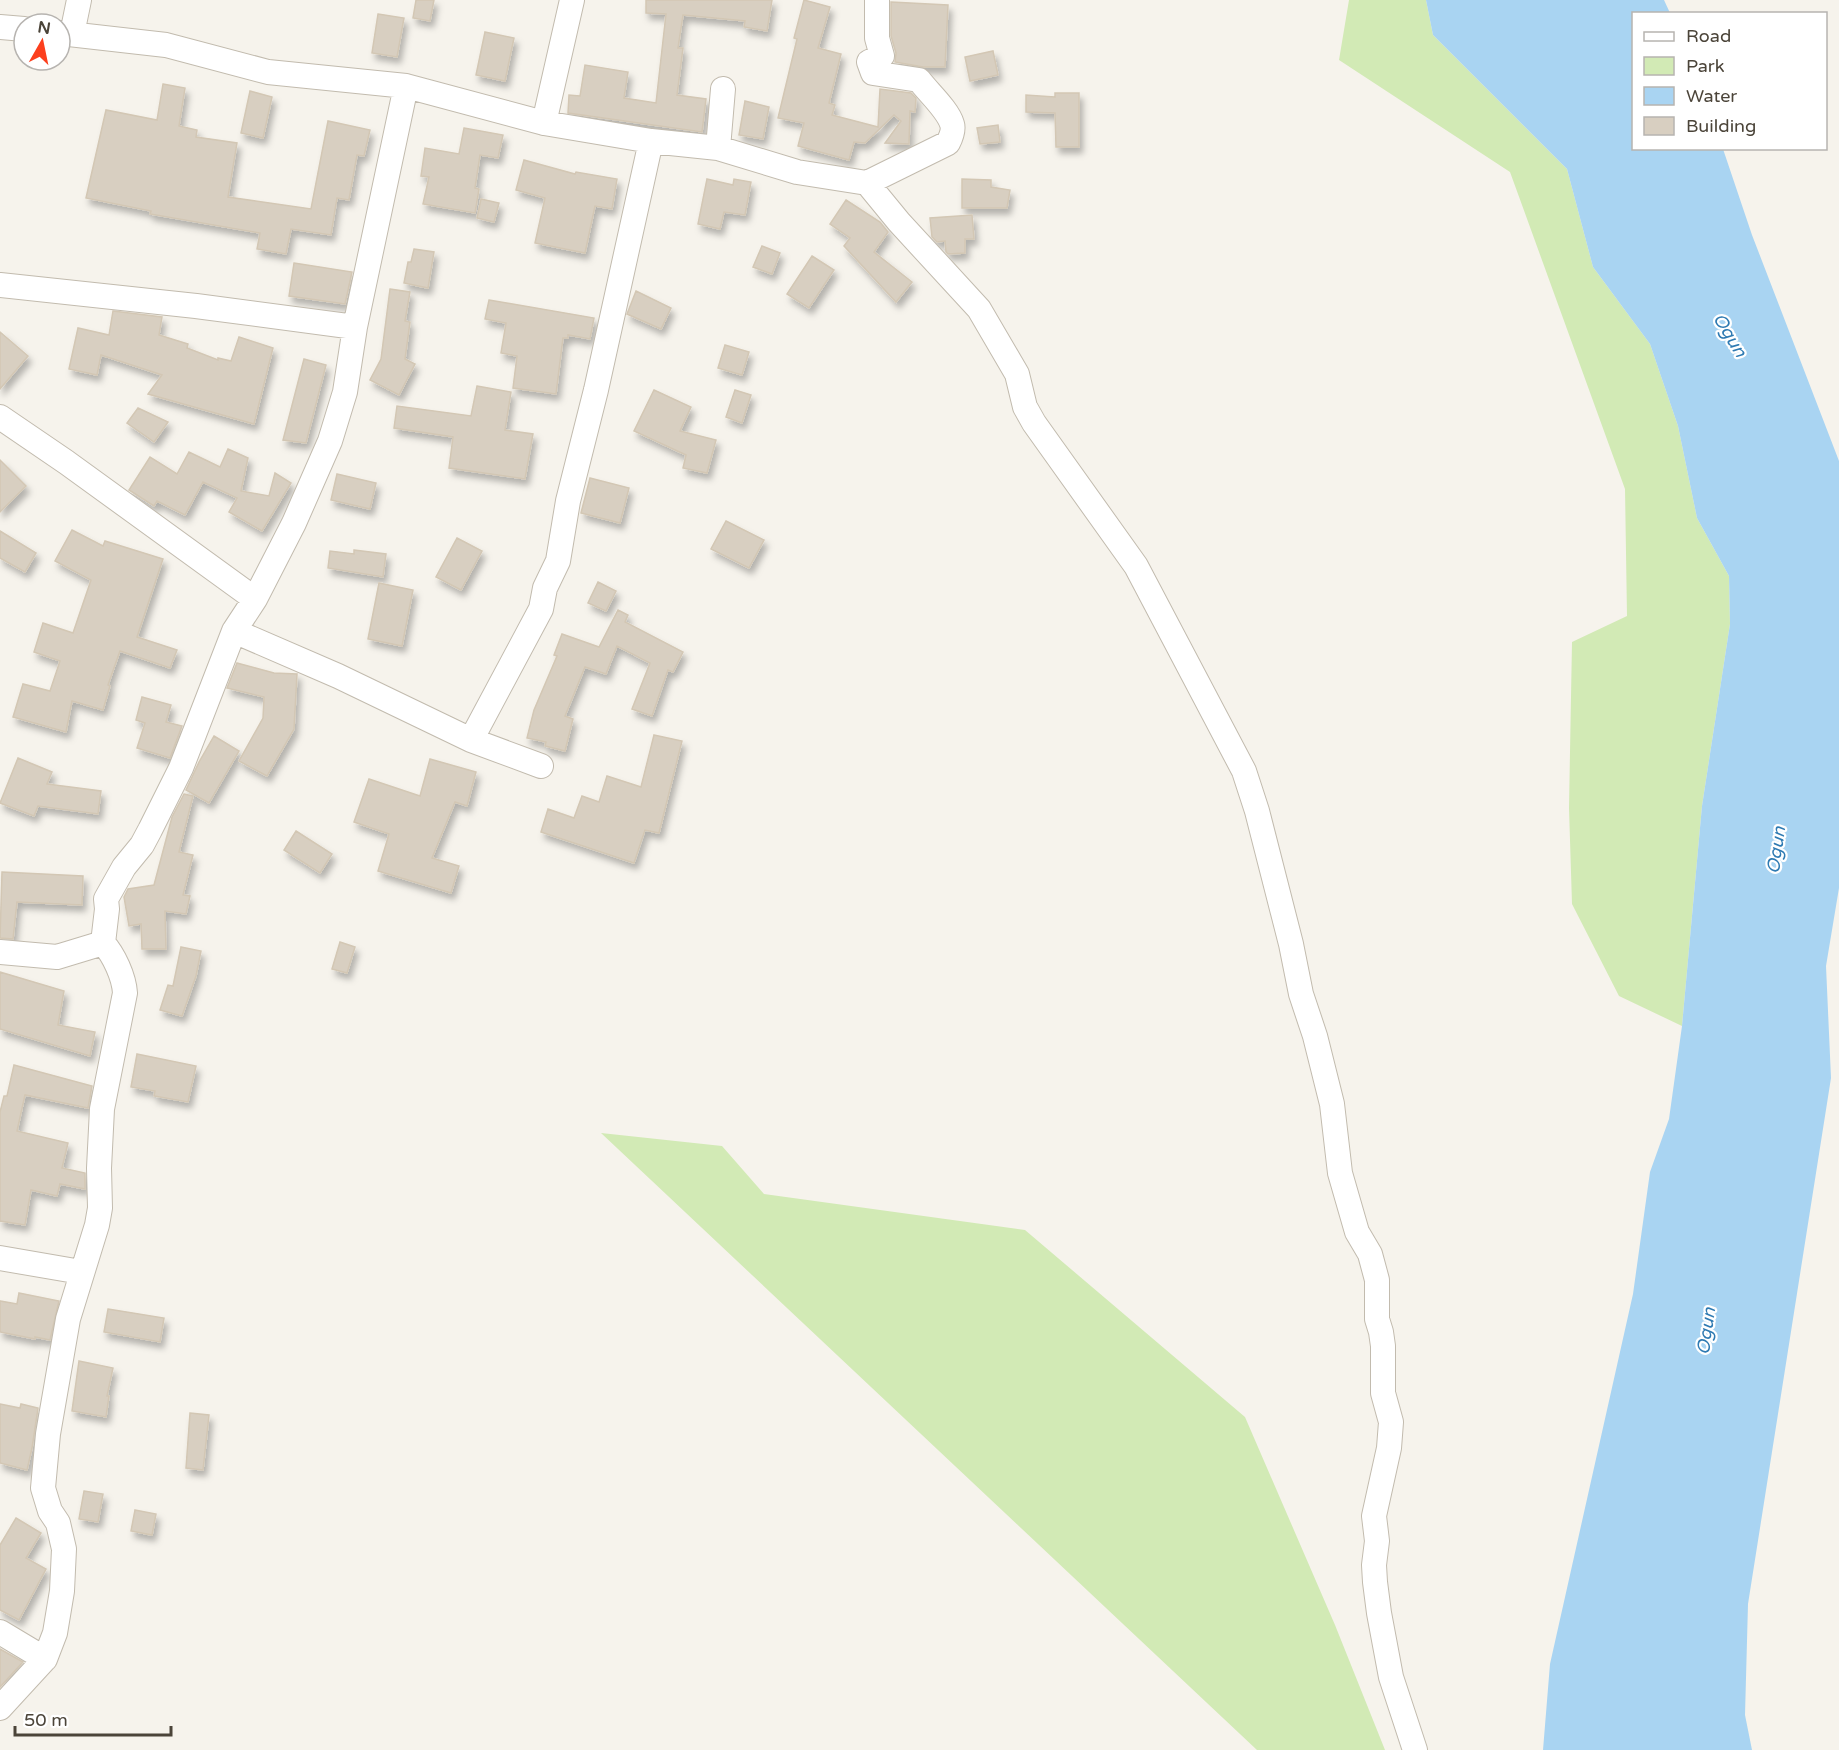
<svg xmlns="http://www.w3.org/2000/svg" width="1839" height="1750" viewBox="0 0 1839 1750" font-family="'Varela Round',sans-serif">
  <defs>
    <filter id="shadow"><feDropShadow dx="3.5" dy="6" stdDeviation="3" flood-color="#0004"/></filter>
  </defs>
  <rect width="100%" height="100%" fill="#f6f3ec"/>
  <path fill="#d2eab5" d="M1349 0H1426L1433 35 1567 169 1593 267 1650 344 1678 426 1697 518 1729 576 1730 624 1702 806 1682 1026 1619 996 1572 904 1569 808 1572 642 1627 616 1625 489 1510 172 1339 60Z
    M601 1133 722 1146 764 1194 1025 1230 1245 1417 1335 1625 1385 1750H1257Z"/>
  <path fill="#a9d4f2" d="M1426 0H1664L1670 13 1634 14V148L1723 149 1752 235 1839 461V888L1826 966 1831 1078 1748 1604 1745 1715 1752 1750H1543L1550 1664 1633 1294 1650 1172 1669 1119 1682 1026 1702 806 1730 624 1729 576 1697 518 1678 426 1650 344 1593 267 1567 169 1433 35Z"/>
  <path fill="#d8cfc1" stroke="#d3c7b4" stroke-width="1.5" filter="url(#shadow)" d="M416 0H434L430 21 413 18Z
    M646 0H772L767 31 744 27 745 21 683 15 678 48H683L677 95 706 99 702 132 568 113 569 95 580 96 585 65 628 72 624 98 656 103 666 14 646 13Z
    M804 0 830 7 818 48 841 54 829 103 835 105 832 115 878 127 880 89 911 93 916 98 915 112 910 111 909 144 885 143 901 121 894 115 865 143 854 142 849 160 798 146 804 123 778 118 797 39 794 38Z
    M891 2 948 5 945 67H923L895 62 896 53 891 36Z
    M378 14 404 18 397 57 372 53Z
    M485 32 514 38 505 81 476 75Z
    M993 51 998 75 970 81 965 57Z
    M163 84 185 88 179 126 197 130 196 137 237 143 228 197 311 209 328 121 370 130 364 156 357 155 349 200 337 198 331 235 291 229 286 254 257 249 260 233 150 214 151 211 86 198 106 110 157 120Z
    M250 91 272 97 263 138 241 133Z
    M1055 93H1079V147H1056L1055 113 1026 112V95L1055 97Z
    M745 101 769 107 763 139 739 135Z
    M998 125 1000 142 980 144 977 128Z
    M464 128 503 135 498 158 480 155 475 188 479 189 475 213 423 204 429 177 421 176 425 148 459 154Z
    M524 160 575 174 576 172 617 179 612 209 595 206 585 253 535 243 545 198 516 190Z
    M707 179 733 185 734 179 751 182 745 215 724 212 720 229 698 224Z
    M962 179 991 180V187L1010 190 1007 208H962Z
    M481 199 499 203 494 222 477 218Z
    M846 200 880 222 888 232 874 252 912 282 896 302 844 246 850 238 830 224Z
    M972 215 974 239H965V253L948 254 946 252 945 241 937 242 932 237 930 218Z
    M762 246 780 253 772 274 753 267Z
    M414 249 434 252 428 288 404 283 408 262H411Z
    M812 256 834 270 809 308 787 294Z
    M294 263 352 272 345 304 289 296Z
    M390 289 410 292 405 321 410 322 405 359 415 364 399 395 370 380 381 359Z
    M636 291 671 308 661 329 627 314Z
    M489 300 594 318 590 339 568 335V338H563L556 394 513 388 517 356 501 353 506 323 485 319Z
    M113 311 162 317 159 335 188 344 187 348 218 360V358L231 361 239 337 273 348 254 424 148 394 162 375 101 355 97 375 69 369 78 328 109 335Z
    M0 332 28 356 0 389Z
    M725 345 749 352 742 375 718 368Z
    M304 359 326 365 306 443 283 440Z
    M477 386 511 392 505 430 533 434 525 479 449 468 453 437 394 428 397 406 471 416Z
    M654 390 691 407 680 431 716 440 707 473 683 468 686 455 634 431Z
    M735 390 751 395 742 423 726 417Z
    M138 408 168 422 154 442 127 423Z
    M228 449 248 458 241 491 269 496 275 473 291 483 262 531 229 512 237 498 203 482 185 515 157 501 154 506 129 490 150 457 177 474 189 452 220 467Z
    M0 460 26 486 0 512Z
    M337 474 376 483 370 509 331 500Z
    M590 478 629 488 620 523 581 513Z
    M726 521 764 540 749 568 711 549Z
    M72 530 103 546 105 541 163 559 137 637 177 650 170 668 120 651 108 685 110 686 103 710 72 701 66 732 13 717 23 684 50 691 60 661 34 652 43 623 73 633 91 580 55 561Z
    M0 531 36 553 25 572 0 558Z
    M457 538 482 551 461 590 436 577Z
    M354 550 386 554 383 577 328 568 330 551 354 554Z
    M598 582 616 591 606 611 588 603Z
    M379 583 413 590 402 646 368 639Z
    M618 610 628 615 625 622 683 652 673 672 668 670 652 716 632 709 650 663 617 646 606 674 585 667 565 716 573 719 565 751 545 746 546 742 527 738 534 710 557 656 554 655 562 634 599 647Z
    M237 663 274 673 297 674 294 729 267 776 239 761 263 718 264 697 227 688Z
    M142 697 171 705 166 722 182 726 170 758 137 748 145 723 136 720Z
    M654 735 682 741 659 833 645 830 634 863 541 832 548 809 574 818 582 796 599 802 607 776 641 787Z
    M214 736 239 751 209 803 186 790 199 762Z
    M18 758 52 772 47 784 101 791 98 814 38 806 34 816 0 803Z
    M430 759 476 772 467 806 455 802 432 858 459 866 451 893 378 871 389 834 354 822 369 779 420 796Z
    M184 794 193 796 179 852 193 855 183 895 190 896 186 914 165 911 166 949H142L141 924 129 926 124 897 128 889 154 885 172 817Z
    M296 831 332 854 320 873 284 850Z
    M2 872 83 876 82 905 17 902 13 939 0 938Z
    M340 942 355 947 347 973 332 969Z
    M181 947 201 951 196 976 182 1016 160 1010 168 985 173 986Z
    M0 972 64 991 58 1025 95 1032 90 1056 0 1029Z
    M137 1054 196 1066 188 1102 154 1096 155 1091 131 1087Z
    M14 1065 92 1086 88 1108 25 1095 17 1131 68 1143 62 1168 85 1173V1189L60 1184 57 1196 31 1190 25 1225 0 1221V1112L4 1096H7Z
    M19 1293 59 1301 50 1340 35 1337V1339L0 1332V1301L17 1304Z
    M108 1309 164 1318 160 1342 104 1332Z
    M79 1361 113 1368 107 1396H109L106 1417 72 1411Z
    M0 1404 20 1408 21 1404 38 1408 32 1448 27 1470 0 1463Z
    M190 1413 209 1415 203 1470 186 1468Z
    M84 1491 103 1494 98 1522 79 1519Z
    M135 1510 156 1514 152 1535 131 1531Z
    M16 1518 41 1533 26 1558 46 1569 19 1620 0 1610V1545Z
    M0 1649 23 1662 0 1687Z"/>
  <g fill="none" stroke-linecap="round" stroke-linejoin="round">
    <defs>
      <path id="minor" d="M0 27 24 29
        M60 33 166 45 268 72 406 86 544 123 651 141 718 148 797 172 867 183 948 143C951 137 954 130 952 124 948 110 928 92 919 80L873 73 869 62 882 56 877 38V0
        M72 34 79 0
        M544 123 572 0
        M718 148 723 89
        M867 183 899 222 979 309 1017 374 1025 407 1034 423 1136 566 1244 771 1257 811 1291 944 1301 994 1315 1036 1332 1104 1340 1173 1357 1232 1370 1254 1377 1280V1319L1381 1332 1383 1346V1393L1391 1422 1389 1448 1374 1516 1377 1541 1374 1565 1375 1582 1379 1613 1391 1677 1415 1750
        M0 285 196 306 355 327
        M0 417 66 462 255 599
        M234 631 338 676 471 740 541 766
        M471 740 541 609 545 588 558 561 568 501 596 390 651 141
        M0 952 57 957 103 943
        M0 1258 81 1272
        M0 1632 45 1659
        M0 1708 45 1659 55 1633 62 1591 64 1549 58 1523 50 1511 43 1488 48 1434 68 1319 97 1225 100 1208 99 1168 102 1109 125 993C124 977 114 955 103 943L107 909 106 899 124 867 142 845 150 830 181 768 234 631 255 599 294 523 330 441 345 392 355 327 406 86"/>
    </defs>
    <use href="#minor" stroke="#c2bbae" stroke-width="26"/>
    <use href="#minor" stroke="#fff" stroke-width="24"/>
  </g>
  <g text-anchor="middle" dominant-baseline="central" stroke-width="4.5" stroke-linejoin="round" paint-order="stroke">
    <g font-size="18" font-style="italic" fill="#2e7ab2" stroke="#fff">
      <text transform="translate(1730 335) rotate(59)">Ogun</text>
      <text transform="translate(1776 850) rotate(-82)">Ogun</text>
      <text transform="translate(1706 1331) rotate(-82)">Ogun</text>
    </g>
  </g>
  <rect x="1632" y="12" width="195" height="138" fill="#ffffff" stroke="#b7b4b0" stroke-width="1.5"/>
  <rect x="1644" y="32" width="30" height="9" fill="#ffffff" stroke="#b7b4b0" stroke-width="1.5"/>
  <text x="1686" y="42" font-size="18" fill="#4b4439">Road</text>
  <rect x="1644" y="57" width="30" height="18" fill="#d2eab5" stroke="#b7b4b0" stroke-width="1.5"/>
  <text x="1686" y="72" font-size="18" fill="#4b4439">Park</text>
  <rect x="1644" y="87" width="30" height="18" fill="#a9d4f2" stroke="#b7b4b0" stroke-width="1.5"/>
  <text x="1686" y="102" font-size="18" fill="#4b4439">Water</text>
  <rect x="1644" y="117" width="30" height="18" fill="#d8cfc1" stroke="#b7b4b0" stroke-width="1.5"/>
  <text x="1686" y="132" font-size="18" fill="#4b4439">Building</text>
  <g transform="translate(42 42) rotate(9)"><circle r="28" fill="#ffffff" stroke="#b7b4b0" stroke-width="1.5"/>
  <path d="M0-4.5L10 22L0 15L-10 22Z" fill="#fc3f1d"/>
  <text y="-9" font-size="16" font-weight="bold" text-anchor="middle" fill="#4b4439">N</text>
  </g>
  <path d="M15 1726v9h156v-9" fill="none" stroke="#4b4439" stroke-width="3"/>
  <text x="24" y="1726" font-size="18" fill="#4b4439" stroke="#ffffff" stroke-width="4.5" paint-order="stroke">50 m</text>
</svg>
